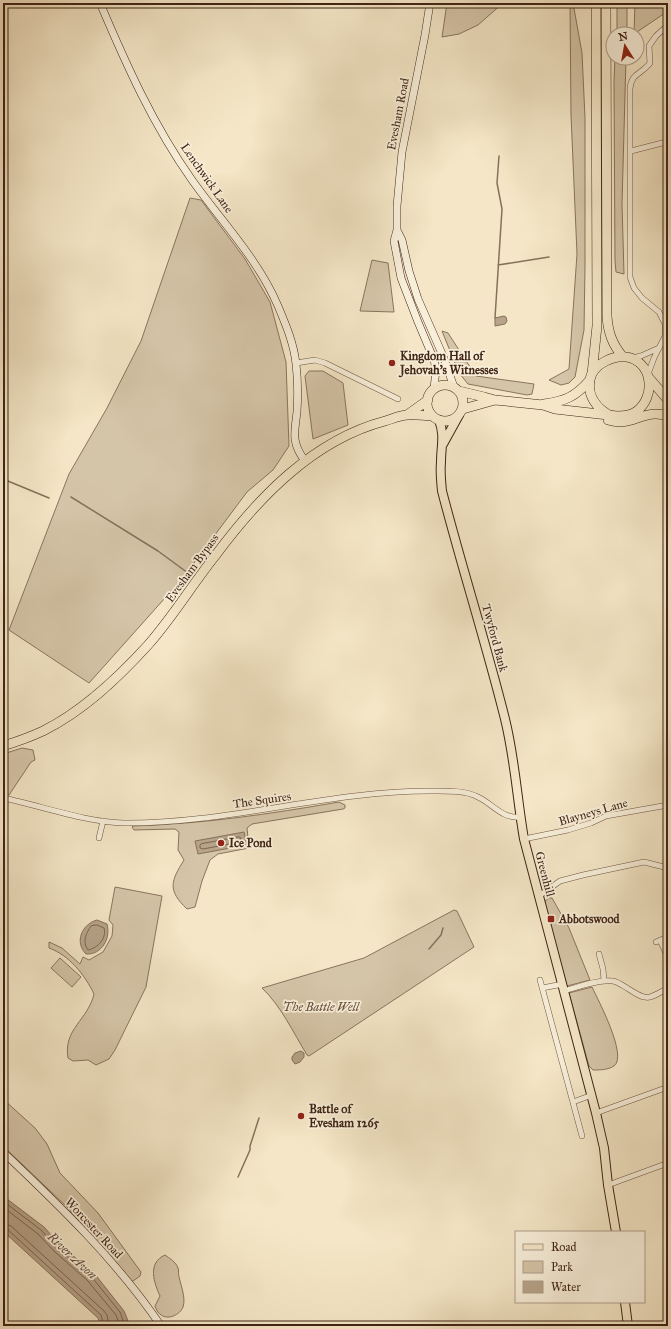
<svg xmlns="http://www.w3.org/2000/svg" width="671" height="1329" viewBox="0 0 671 1329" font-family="'IM FELL Great Primer',serif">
  <rect width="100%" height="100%" fill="#f4e6c6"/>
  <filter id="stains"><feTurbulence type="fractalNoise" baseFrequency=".005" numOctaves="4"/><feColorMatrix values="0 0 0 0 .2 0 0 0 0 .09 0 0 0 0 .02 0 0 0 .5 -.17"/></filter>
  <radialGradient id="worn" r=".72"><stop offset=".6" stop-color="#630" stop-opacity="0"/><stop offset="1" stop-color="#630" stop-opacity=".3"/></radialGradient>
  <path fill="#d5c5a8" stroke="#8a745e" d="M447 3H503L478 25 459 34 442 37Z
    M570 3H573L582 53 585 118V266L584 330 575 377 569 383 561 385 549 380 569 369 577 254 571 115Z
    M617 3H627V34H617Z
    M635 3H668V11L634 34Z
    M615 58H626L622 204 624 274 616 272 615 261 614 81Z
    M190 198 201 200 245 259 270 302 286 362 289 446 273 470 247 492 182 579 89 683 9 630 69 474 107 408 141 341Z
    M372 260 388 263 394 312 360 311Z
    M442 331 448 333 476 376 534 384 532 394 527 395 468 384 459 373Z
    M309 371H323L343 383 348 425 313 439 305 376Z
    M22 748 33 750 35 760 31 762 9 795 3 794V754Z
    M339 802 345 805V808L343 809 252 824 247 828 249 848 218 854 210 860 202 881 195 907 187 909C167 890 171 881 184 860L178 850 179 832 175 829 134 830 132 827 133 826C202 824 270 814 339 802Z
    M115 887 162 896 146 987 115 1050 109 1059 96 1065 88 1060 73 1061 68 1058C63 1029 88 1020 94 994 85 975 69 955 49 948V942L62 948 80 964 83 957 89 960 103 952 112 936 113 925 109 920Z
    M549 898H552L569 928 590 980 567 986 545 906V901Z
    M454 910 457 911 474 947 309 1056 307 1055C293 1032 281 1006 262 988L364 958Z
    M60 958 81 977 72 987 51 968Z
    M592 987C598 1000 628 1056 614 1066 608 1070 599 1070 593 1070L589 1066 569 993Z
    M3 1099 35 1128 47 1144 60 1173 98 1213 141 1272 140 1276 130 1283 67 1207 3 1146Z
    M165 1255C169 1258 176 1262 178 1268 179 1270 178 1274 179 1277 181 1286 186 1298 183 1307 180 1315 167 1321 160 1314 158 1313 156 1309 155 1306L160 1296C154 1283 147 1263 165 1255Z"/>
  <path fill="#b7a48a" stroke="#87715b" d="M504 316 506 317 507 321 505 324 495 326V318Z
    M244 832 247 845 198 854 195 841Z
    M97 920 107 924C111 938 102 955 86 954 74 942 82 924 97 920Z
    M301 1051 304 1053V1057L300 1062 295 1064 292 1060V1057L295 1053Z
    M3 1196 44 1227 61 1246 94 1273 124 1311 130 1326H101L98 1318 3 1231Z"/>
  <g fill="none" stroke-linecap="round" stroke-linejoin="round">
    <path stroke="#7c6450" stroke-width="1" d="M239 837 241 838 240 842 203 849 200 848V845L201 844Z
      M97 925 104 928C107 938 98 948 88 950 82 942 86 933 91 926Z
      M3 1201 41 1230 58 1249 91 1276 120 1312 125 1326
      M3 1207 38 1234 55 1252 87 1280 116 1315 120 1326
      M3 1223 11 1226 104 1311 107 1315 109 1326
      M3 1228 7 1229 101 1315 104 1326"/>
    <path stroke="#87715b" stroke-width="1.5" d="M498 265 549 257
      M495 318 502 209 497 183 499 156
      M3 479 49 498
      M71 497 158 551 188 573
      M429 949 441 935 443 928
      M238 1177 250 1150V1146L259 1118"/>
    <defs>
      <path id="street" d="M631 151 666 142
        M632 358 641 356 659 348
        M296 363 315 360 325 363 398 399
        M648 374 654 358 665 336V324L659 312 642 298 634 288 630 277V89C631 73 642 74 650 63L649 46 656 36 668 25
        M3 798C42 806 85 822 124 823 227 824 327 791 430 791 445 791 464 790 478 797 493 804 502 819 520 817
        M99 838 103 821
        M524 839 568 830 591 823 606 816 668 805
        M539 896 560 881 583 875 644 862 668 868
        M660 940 668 958
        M656 942 665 938
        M599 954 603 969 604 980
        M540 980 582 1136
        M542 988 563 984
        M564 991C578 987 599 979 613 981 618 982 622 985 627 988 647 1001 647 1000 668 988
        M573 1102 592 1095
        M596 1113 668 1087
        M608 1185 668 1163
        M666 1326H668"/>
      <path id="secondary" d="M100 3C126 64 153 125 192 180 221 221 258 259 278 306 286 325 294 344 296 364 298 380 298 396 297 412 296 421 294 431 295 439 296 448 300 454 305 461
        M430 3 425 35 402 152 397 206V230L394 241 401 278 418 322 434 360 436 369 434 389
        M397 230 402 240 409 271 418 299 443 356 454 387
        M3 1152C60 1206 117 1261 161 1326"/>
      <path id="primary" d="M439 420C445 436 441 446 441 462 440 472 441 481 442 491 462 568 486 643 505 719 515 759 517 799 524 839L596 1113 604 1148 608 1185 616 1232
        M443 444 459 415
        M625 1302 628 1326"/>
      <path id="highway" d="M606 3 607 316C608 332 612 344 623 357
        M592 374 597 326 596 3
        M649 378 668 400
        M427 403a18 18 0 1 1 36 0a18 18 0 1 1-36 0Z
        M459 391 484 397 495 400 543 405 555 409 617 416C624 416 632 415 637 411 655 397 653 366 631 358 616 353 592 364 590 380 587 396 597 408 609 415
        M544 404C565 401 575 397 589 381
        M463 409 495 400
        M407 415 428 400
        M608 420C633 428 642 408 668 416
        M3 746C16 742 30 737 43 731 83 711 117 679 148 645 172 618 192 585 215 556 258 498 313 440 385 421 392 419 400 415 408 415 416 414 424 416 432 416"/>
    </defs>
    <use href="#street" stroke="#6d5441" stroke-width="6"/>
    <use href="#secondary" stroke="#402415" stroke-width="8"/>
    <use href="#primary" stroke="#402415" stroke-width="10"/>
    <use href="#highway" stroke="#402415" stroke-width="10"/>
    <use href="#street" stroke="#f8efda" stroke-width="5"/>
    <use href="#secondary" stroke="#f8efda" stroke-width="7"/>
    <use href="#primary" stroke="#f4e6c6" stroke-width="8"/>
    <use href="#highway" stroke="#f4e6c6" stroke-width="9"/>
  </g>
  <g fill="#8f2418" stroke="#f8efda" stroke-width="1.5">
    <circle cx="392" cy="363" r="4"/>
    <circle cx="221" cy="843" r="4"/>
    <rect x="547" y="915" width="8" height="8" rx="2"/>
    <circle cx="301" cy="1116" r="4"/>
  </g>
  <g text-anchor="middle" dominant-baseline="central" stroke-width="3.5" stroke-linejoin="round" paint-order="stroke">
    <g font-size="12" fill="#402415" stroke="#f8efda">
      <text transform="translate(398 114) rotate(-79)">Evesham Road</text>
      <text transform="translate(207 178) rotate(55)">Lenchwick Lane</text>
      <text transform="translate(192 568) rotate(-54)">Evesham Bypass</text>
      <text transform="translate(495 638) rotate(75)">Twyford Bank</text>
      <text transform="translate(262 800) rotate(-8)">The Squires</text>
      <text transform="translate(593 812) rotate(-16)">Blayneys Lane</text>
      <text transform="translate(545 874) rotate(75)">Greenhill</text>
      <text transform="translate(94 1228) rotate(47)">Worcester Road</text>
    </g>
    <g font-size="12" font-weight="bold" fill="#402415" stroke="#f8efda" text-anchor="start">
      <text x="400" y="356">Kingdom Hall of<tspan x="400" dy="14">Jehovah's Witnesses</tspan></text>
      <text x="229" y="843">Ice Pond</text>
      <text x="559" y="919">Abbotswood</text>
      <text x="309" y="1109">Battle of<tspan x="309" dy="14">Evesham 1265</tspan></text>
    </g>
    <g font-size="12" font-style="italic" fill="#654c3a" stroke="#f8efda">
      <text x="321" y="1007">The Battle Well</text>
    </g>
    <g font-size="13" font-style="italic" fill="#644a38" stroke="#f8efda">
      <text transform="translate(72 1256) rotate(43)">River Avon</text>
    </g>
  </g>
  <rect width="671" height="1329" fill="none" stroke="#f4e6c6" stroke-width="16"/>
  <rect x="4" y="4" width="663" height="1321" fill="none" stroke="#402415" stroke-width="2"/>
  <rect x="8" y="8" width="655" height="1313" fill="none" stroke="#402415"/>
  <rect x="515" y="1231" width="130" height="72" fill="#f8efda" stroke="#ae9e8b"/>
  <rect x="523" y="1244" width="20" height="6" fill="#f4e6c6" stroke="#ae9e8b"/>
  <text x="551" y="1251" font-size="12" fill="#402415">Road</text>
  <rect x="523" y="1261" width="20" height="12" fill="#d5c5a8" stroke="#ae9e8b"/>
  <text x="551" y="1271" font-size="12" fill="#402415">Park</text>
  <rect x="523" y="1281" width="20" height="12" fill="#b7a48a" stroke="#ae9e8b"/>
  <text x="551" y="1291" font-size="12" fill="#402415">Water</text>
  <g transform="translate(625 46) rotate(349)"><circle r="19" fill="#f8efda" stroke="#ae9e8b"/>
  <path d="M0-3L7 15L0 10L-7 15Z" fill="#8f2418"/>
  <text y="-6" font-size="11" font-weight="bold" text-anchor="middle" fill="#402415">N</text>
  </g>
  <rect width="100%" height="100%" filter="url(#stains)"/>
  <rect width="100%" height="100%" fill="url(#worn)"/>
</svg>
